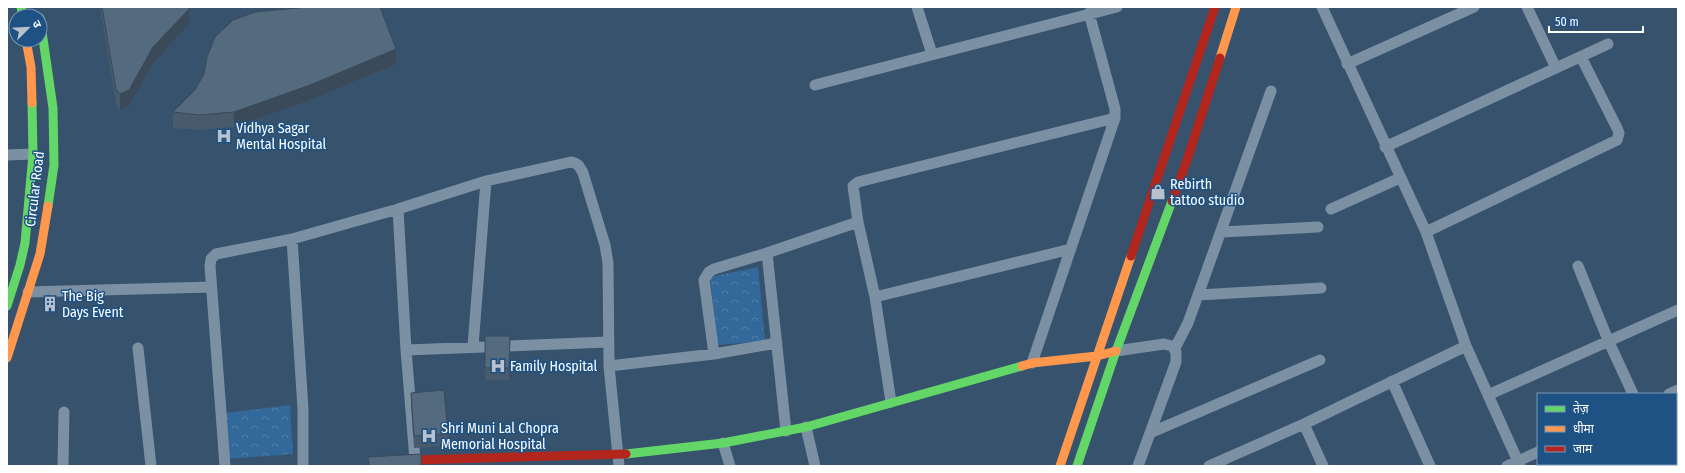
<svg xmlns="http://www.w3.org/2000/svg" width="1685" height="473" viewBox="0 0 1685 473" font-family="'Fira Sans Condensed','Noto Sans Devanagari',sans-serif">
  <defs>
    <pattern id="park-crowns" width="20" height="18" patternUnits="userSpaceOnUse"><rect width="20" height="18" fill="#33689a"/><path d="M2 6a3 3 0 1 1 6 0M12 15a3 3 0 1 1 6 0" fill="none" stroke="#527fa9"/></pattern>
  </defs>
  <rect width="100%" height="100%" fill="#36526d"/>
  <path fill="url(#park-crowns)" d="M758 267 765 341 717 345 710 277Z
    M290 405 293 454 228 459 225 413Z"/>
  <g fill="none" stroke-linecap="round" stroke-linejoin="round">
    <path stroke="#7c90a3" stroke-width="11" d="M917 7 932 54
      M1322 7 1426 232 1466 346 1520 466
      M1527 7 1556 68
      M1347 64 1474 7
      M815 85 1117 7
      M1385 147 1608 44
      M7 155 33 154
      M398 209 406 350 415 460
      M1331 209 1400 178
      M1221 232 1318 227
      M1426 232 1617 140 1619 133 1617 128 1581 57
      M292 239 303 409V466
      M767 253 786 431
      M1578 266 1608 340 1633 394
      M28 292 211 287
      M1198 295 1321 288
      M875 297 1071 249
      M473 346 486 181
      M138 348 151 466
      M1175 348 1188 323 1271 91
      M406 350 608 342
      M1116 351 1164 344 1172 346 1176 352V362L1138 466
      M714 354 704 280 709 272 714 269 767 253 858 222
      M1032 363 1115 118V109L1089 13
      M609 366 714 354 777 343
      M1392 381 1430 466
      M1669 394 1678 390
      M1488 395 1678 310
      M891 402 875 297 858 222 853 186 858 182 1115 118
      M1304 424 1323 466
      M806 427 815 466
      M1150 433 1320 360
      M723 443 730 466
      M63 466 64 412
      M225 466 210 266 211 259 216 254 292 239 398 209 486 181 571 162C578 163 580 167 583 173L605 245 608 263 609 366 619 466
      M1209 466 1304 424 1466 346
      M1507 466 1538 452
      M1672 466 1678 463"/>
    <path stroke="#63d668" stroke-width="9" d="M21 7 23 16
      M40 18 53 108 54 165 48 206
      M7 306 20 265 25 243 33 154 32 103
      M626 454 723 443 806 427 1022 366
      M1077 466 1116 351 1172 201"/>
    <path stroke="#ff974d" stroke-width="9" d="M26 40 31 67 32 103
      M1220 58 1236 7
      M7 358 40 254 48 206
      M1022 366 1032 363 1097 356 1116 351
      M1060 466 1131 256"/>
    <path stroke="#b3261e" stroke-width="9" d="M1172 201 1187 160 1220 58
      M1131 256 1215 7
      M382 466 415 460 626 454"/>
  </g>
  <path fill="#485b6d" d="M100 7H188L189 24 153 63 129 106 120 110 116 104Z
    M396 64 310 100 234 127 199 130 173 128V112Z
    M45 300 54 304 51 308 45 304Z
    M485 336H510L509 380H485Z
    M411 393 448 434V446L414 448 411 405Z"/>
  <path fill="#3b4a59" d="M189 9V24L153 63 129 106 120 110V94L153 47Z
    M396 49V64L310 100 234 127V112Z
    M54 300V304L51 308V304Z"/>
  <path fill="#546a7f" stroke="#3b4a59" d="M102 7H188L189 9 153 47 129 90 120 94 116 89Z
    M308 7H380L396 49 310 85 234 112 199 115 173 112 195 90 204 74 207 57 215 37 233 20 255 12Z
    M48 295 54 300 51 304 45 300Z
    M485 336H510L509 368H485Z
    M444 390 448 434 414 436 411 393Z
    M421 454V466H369L368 457Z"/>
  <defs>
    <symbol id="hospital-bare" viewBox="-9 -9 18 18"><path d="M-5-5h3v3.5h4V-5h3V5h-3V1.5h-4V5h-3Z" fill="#b9c2cc" stroke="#1f5284" stroke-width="2.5" paint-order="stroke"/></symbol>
    <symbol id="shop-bare" viewBox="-9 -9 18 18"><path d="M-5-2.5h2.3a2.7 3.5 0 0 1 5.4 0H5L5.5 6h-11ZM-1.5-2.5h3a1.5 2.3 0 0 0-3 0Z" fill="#b9c2cc" stroke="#1f5284" stroke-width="2.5" paint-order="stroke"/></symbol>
    <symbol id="building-bare" viewBox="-9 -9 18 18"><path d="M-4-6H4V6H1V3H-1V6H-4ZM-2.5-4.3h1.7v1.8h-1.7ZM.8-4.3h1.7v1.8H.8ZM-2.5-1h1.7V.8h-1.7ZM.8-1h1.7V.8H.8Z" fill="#b9c2cc" stroke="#1f5284" stroke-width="2.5" paint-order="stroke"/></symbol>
  </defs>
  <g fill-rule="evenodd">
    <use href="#hospital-bare" x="213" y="125" width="22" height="22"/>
    <use href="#shop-bare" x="1147" y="181" width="22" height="22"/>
    <use href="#building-bare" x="39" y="293" width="22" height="22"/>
    <use href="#hospital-bare" x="487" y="355" width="22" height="22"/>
    <use href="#hospital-bare" x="418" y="425" width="22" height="22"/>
  </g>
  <g text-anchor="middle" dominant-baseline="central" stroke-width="3" stroke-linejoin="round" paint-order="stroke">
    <g font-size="14" fill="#fff" stroke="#1f5284" text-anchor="start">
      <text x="236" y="128">Vidhya Sagar<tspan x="236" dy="16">Mental Hospital</tspan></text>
      <text x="1170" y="184">Rebirth<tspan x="1170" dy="16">tattoo studio</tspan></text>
      <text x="62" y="296">The Big<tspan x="62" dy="16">Days Event</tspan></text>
      <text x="510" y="366">Family Hospital</text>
      <text x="441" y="428">Shri Muni Lal Chopra<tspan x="441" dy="16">Memorial Hospital</tspan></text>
    </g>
    <g font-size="14" fill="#fff" stroke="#1f5284">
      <text transform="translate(35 189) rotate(-83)">Circular Road</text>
    </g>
  </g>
  <rect width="1685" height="473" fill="none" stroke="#ffffff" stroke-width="16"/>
  <rect x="1537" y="393" width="140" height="72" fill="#1f5284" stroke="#7997b5"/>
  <rect x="1545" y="406" width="20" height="6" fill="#63d668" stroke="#7997b5"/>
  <text x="1573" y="413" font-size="12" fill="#ffffff">तेज़</text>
  <rect x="1545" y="426" width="20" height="6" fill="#ff974d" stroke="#7997b5"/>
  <text x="1573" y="433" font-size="12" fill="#ffffff">धीमा</text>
  <rect x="1545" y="446" width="20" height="6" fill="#b3261e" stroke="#7997b5"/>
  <text x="1573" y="453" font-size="12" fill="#ffffff">जाम</text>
  <g transform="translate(28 28) rotate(66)"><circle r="19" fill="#1f5284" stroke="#7997b5"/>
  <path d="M0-3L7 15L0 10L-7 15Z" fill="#b9c2cc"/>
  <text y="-6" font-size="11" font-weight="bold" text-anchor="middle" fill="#ffffff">उ</text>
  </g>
  <path d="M1549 26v6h94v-6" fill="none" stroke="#ffffff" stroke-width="2"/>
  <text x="1555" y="26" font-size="12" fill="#ffffff" stroke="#1f5284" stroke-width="3" paint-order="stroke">50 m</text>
</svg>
